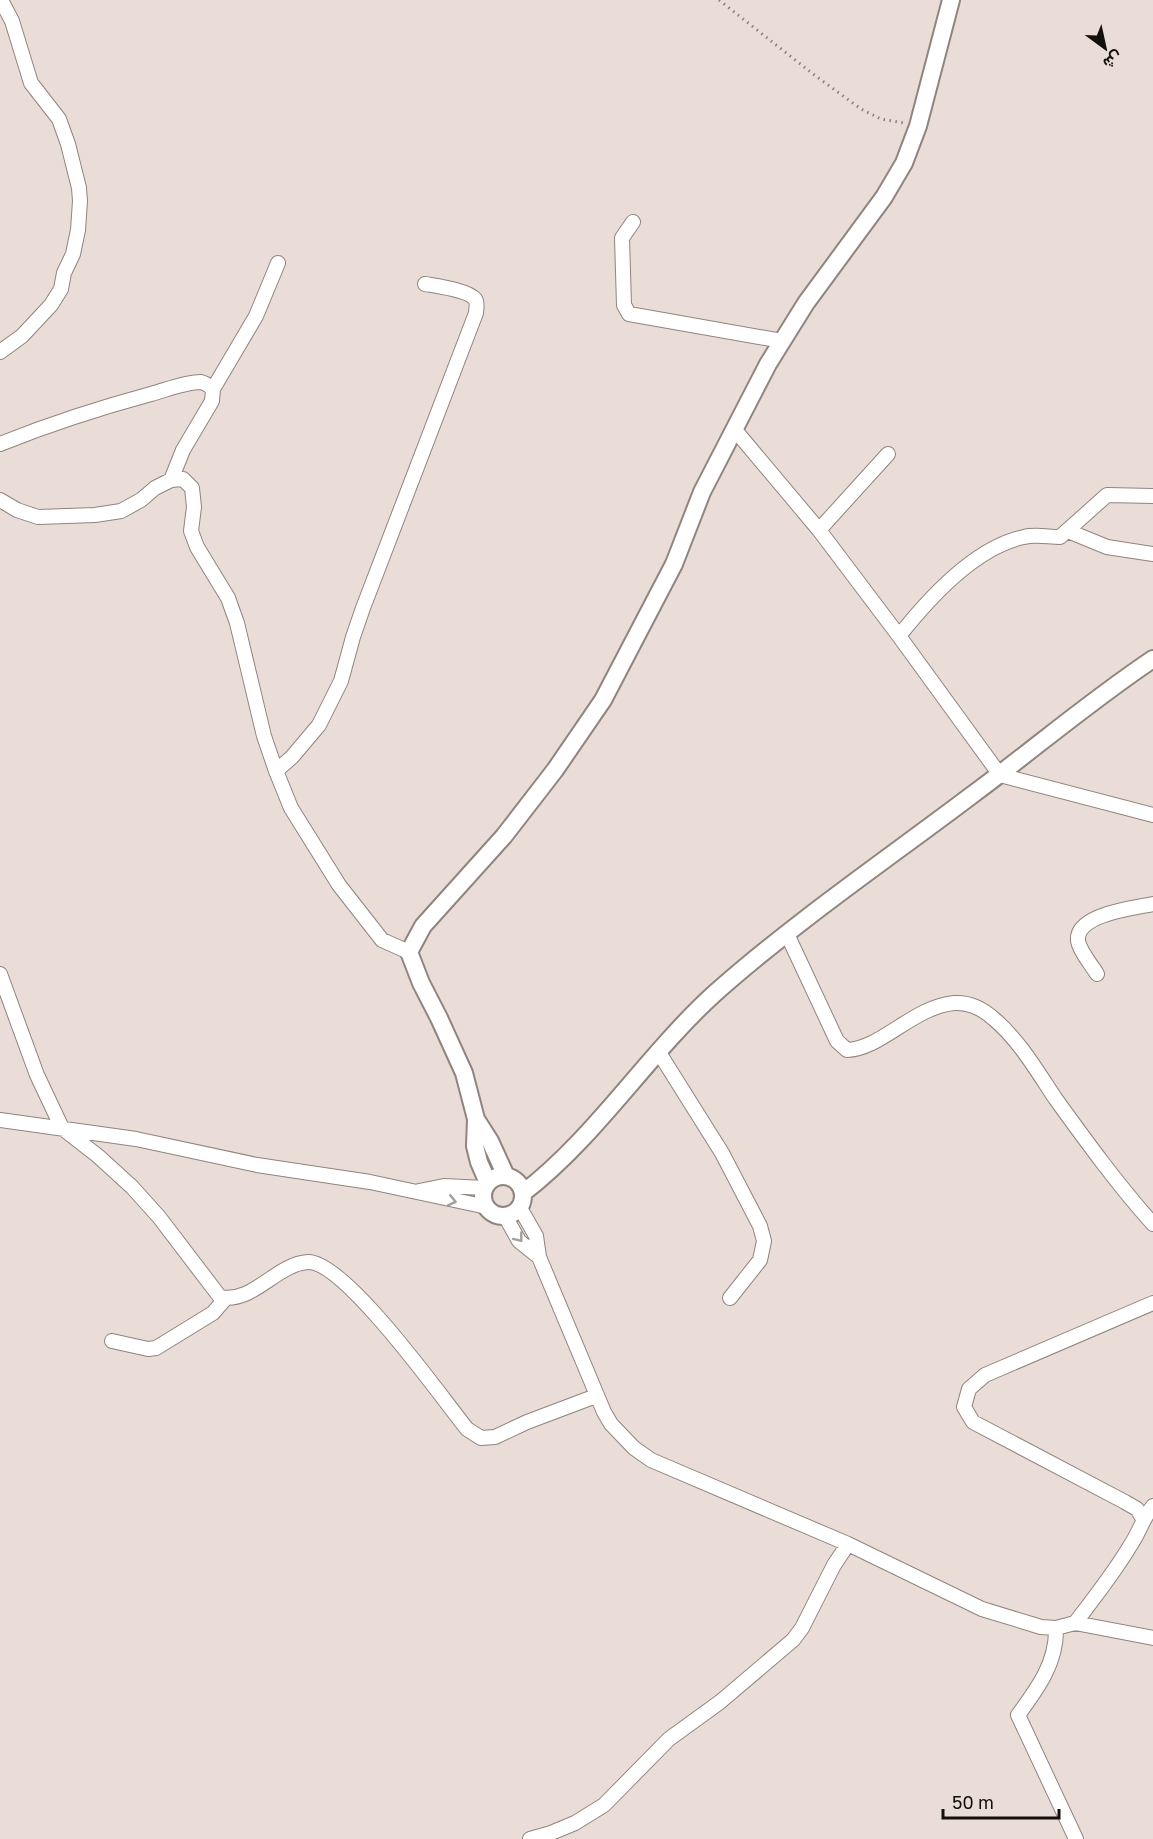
<svg xmlns="http://www.w3.org/2000/svg" width="1153" height="1839" viewBox="0 0 1153 1839" font-family="'Golos Text',Vazirmatn,sans-serif">
  <rect width="100%" height="100%" fill="#eaddd7"/>
  <g fill="none" stroke-linecap="round" stroke-linejoin="round">
    <defs>
      <path id="minor" d="M633 222 622 238 624 305 629 314 782 341
        M0 352 22 336 51 305 61 289 64 273 73 254 78 230 80 201 79 188 68 144 59 119 31 83 12 21 1 0
        M213 389 256 316 278 263
        M735 430 819 530 899 636 1000 775 1153 815
        M0 444C50 424 99 408 151 394 166 390 185 382 201 382 206 383 209 386 213 389L212 401 183 450 171 480
        M0 500 17 510 38 517 95 515 121 511 141 500 155 488 171 480 183 479 192 488 194 507 191 531 197 547 228 598 237 623 264 736 276 771 291 808 339 885 382 940 409 952
        M819 530 888 454
        M1068 531 1107 547 1153 554
        M899 636C929 598 975 547 1024 537 1035 534 1049 537 1060 537L1107 495 1153 496
        M276 771 292 757 319 725 341 681 353 637 363 608 476 313C476 309 478 303 475 299 468 290 436 286 425 284
        M787 934 837 1041 847 1050C881 1049 913 1007 954 1003 970 1002 982 1008 994 1019 1019 1040 1037 1071 1055 1098 1086 1141 1118 1185 1153 1224
        M0 974 37 1075 62 1128 98 1156 132 1187 159 1217 220 1297C253 1304 276 1264 308 1262 345 1261 442 1398 467 1429L481 1438 495 1437 527 1422 596 1396
        M1097 974C1091 964 1080 952 1078 941 1075 914 1135 908 1153 904
        M658 1051 722 1153 760 1226 764 1241 760 1260 730 1298
        M0 1120 136 1139 257 1165 370 1182 487 1207
        M419 1191 444 1186 485 1188
        M520 1208 536 1236 539 1257 604 1412 611 1424 634 1448 651 1460 848 1544 982 1609 1041 1627 1056 1628 1075 1623 1153 1638
        M505 1216 519 1241 539 1257
        M112 1341 148 1349 156 1348 213 1313 226 1298
        M1143 1519 1137 1509 1125 1502 973 1422 964 1407 969 1389 985 1375 1153 1303
        M1075 1623C1094 1598 1114 1573 1130 1546 1139 1533 1143 1518 1153 1506
        M1056 1628C1057 1662 1038 1688 1018 1715L1076 1839
        M530 1839 551 1833 575 1823 604 1805 669 1739 720 1702 793 1640 802 1628 834 1565 848 1544"/>
      <path id="tertiary" d="M476 1119 490 1141 506 1176
        M483 1196a20 20 0 1 1 40 0a20 20 0 1 1-40 0Z
        M488 1183 479 1162 475 1146 476 1119 464 1073 439 1018 421 983 409 952 423 926 504 836 555 770 603 700 674 564 702 492 768 364 806 303 884 197 904 163 918 126 951 0
        M523 1193C595 1138 647 1055 714 994 795 922 886 860 972 795 1033 750 1090 701 1153 659"/>
    </defs>
    <use href="#minor" stroke="#8f847e" stroke-width="16"/>
    <use href="#tertiary" stroke="#8f847e" stroke-width="20"/>
    <path stroke="#8a817d" stroke-width="3" stroke-dasharray="1.5 4.5" stroke-linecap="butt" d="M719 0 813 74 861 109 881 119 904 123"/>
    <use href="#minor" stroke="#fff" stroke-width="14"/>
    <use href="#tertiary" stroke="#fff" stroke-width="16"/>
  </g>
  <defs><path id="oneway-chevron" d="M-2-3.5L2.5 0L-2 3.5" fill="none" stroke-width="1.6" stroke-linecap="round" stroke-linejoin="round" transform="scale(1.5)"/></defs>
  <g stroke="#a19f9f">
    <use href="#oneway-chevron" transform="translate(452 1201) rotate(13)"/>
    <use href="#oneway-chevron" transform="translate(519 1238) rotate(52)"/>
  </g>
  <g transform="translate(1105 48) rotate(147)" stroke="#eaddd7" stroke-width="4.5" paint-order="stroke">
  <path d="M0-4.5L10 22L0 15L-10 22Z" fill="#14100e"/>
  <text y="-9" font-size="16" font-weight="bold" text-anchor="middle" fill="#14100e">ش</text>
  </g>
  <path d="M943 1809v9h116v-9" fill="none" stroke="#14100e" stroke-width="3"/>
  <text x="952" y="1809" font-size="18" fill="#14100e" stroke="#eaddd7" stroke-width="4.5" paint-order="stroke">50 m</text>
</svg>
